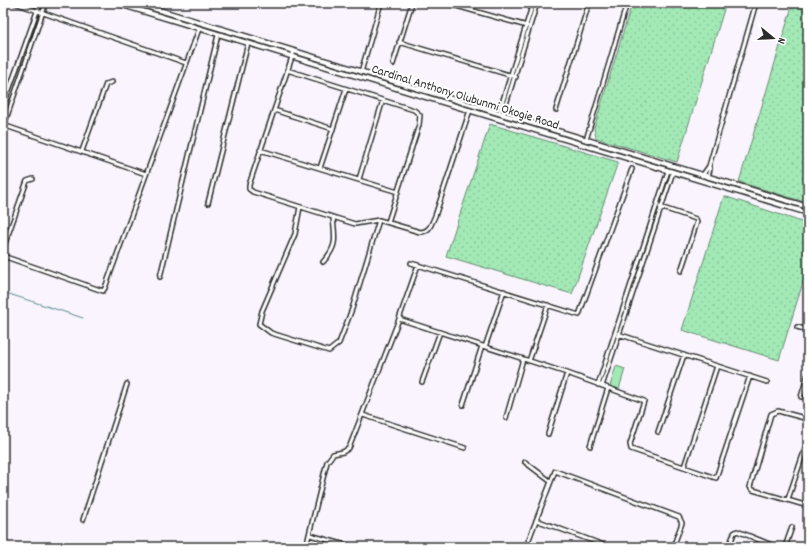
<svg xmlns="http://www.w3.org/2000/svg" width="811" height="550" viewBox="0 0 811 550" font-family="Dekko,sans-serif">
  <defs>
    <pattern id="grass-dots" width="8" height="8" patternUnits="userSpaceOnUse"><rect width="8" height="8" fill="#a2e9b6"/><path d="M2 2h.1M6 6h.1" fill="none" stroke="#8cc89d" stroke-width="1.8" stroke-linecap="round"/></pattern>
  </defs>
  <rect width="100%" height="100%" fill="#f9f4fd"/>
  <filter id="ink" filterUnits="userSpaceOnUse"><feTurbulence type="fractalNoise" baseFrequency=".025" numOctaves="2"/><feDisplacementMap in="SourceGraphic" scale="8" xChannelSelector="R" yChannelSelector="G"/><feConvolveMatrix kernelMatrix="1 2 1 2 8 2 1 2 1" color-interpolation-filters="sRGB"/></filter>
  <g filter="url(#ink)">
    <path fill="url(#grass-dots)" stroke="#668a70" d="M632 3H726L677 162 596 138 594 128Z
      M793 3H808V203L739 182Z
      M490 124 618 162 572 294 446 256Z
      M724 196 808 224V266L779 360 682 330Z"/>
    <path fill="#a2e9b6" stroke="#668a70" d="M616 366 625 369 619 389 610 386Z"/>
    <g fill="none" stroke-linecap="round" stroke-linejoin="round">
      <path stroke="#598990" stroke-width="1" d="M3 292 83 318"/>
      <defs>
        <path id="minor" d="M15 3 186 63
          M446 3 527 26
          M399 42 516 77
          M294 51 249 185V189L253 192 355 224 379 220 420 232C430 232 431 224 435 216L470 110
          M393 64 412 3
          M287 70 414 110 420 115 419 125 388 222
          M361 72 381 3
          M3 107 40 3
          M274 110 333 129
          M556 110 589 3
          M499 113 533 3
          M503 114 537 3
          M3 125 146 174
          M4 125 46 3
          M586 140 627 3
          M260 150 398 192
          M82 151 106 84 112 82
          M320 168 346 89
          M702 176 709 166
          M708 177 710 169 709 166 756 3
          M359 179 383 100
          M208 203 248 43
          M300 207 295 234 262 311 259 324 271 333 329 351 339 343 352 309 379 220
          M660 207 696 219 697 222 681 271
          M3 249 27 181 33 179
          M3 256 103 291 105 288 199 29
          M323 262C338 246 335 238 333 218
          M411 263 579 315 632 169
          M160 277 218 35
          M399 319 418 265
          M797 327 808 330
          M618 334 767 382
          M485 347 504 291
          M529 361 548 305
          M422 382 440 332
          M598 385 668 171
          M602 386 673 172
          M801 397 808 374
          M463 405 482 346
          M363 415 465 448
          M506 418 523 359
          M808 419 778 411 771 414 750 487 753 490 808 506
          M658 432 684 355
          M548 434 567 373
          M590 446 608 388
          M525 462 550 481
          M684 467 717 366
          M788 499 808 440
          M83 520 127 384
          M536 520 609 547
          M310 535 353 547
          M306 547 327 462 333 454 343 452 349 448 399 319 567 373 644 401 630 444 631 449 716 478 750 376
          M526 547 555 471 679 517 682 523 673 547
          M729 547 734 533 737 531 777 547
          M785 547 792 527"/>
        <path id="tertiary" d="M116 3 808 213
          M136 3 808 207"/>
      </defs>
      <use href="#minor" stroke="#2b2b2b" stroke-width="6"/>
      <use href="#tertiary" stroke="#2b2b2b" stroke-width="7"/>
      <use href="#minor" stroke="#fff" stroke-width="3"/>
      <use href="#tertiary" stroke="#fff" stroke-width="4"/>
    </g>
  </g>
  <g text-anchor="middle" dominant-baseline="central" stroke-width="4" stroke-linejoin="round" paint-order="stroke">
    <g font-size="13" fill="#2b2b2b" stroke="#fff">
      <text transform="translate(465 98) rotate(17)">Cardinal Anthony Olubunmi Okogie Road</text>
    </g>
  </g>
  <rect width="811" height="550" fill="none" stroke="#fff" stroke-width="16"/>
  <rect x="8" y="8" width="795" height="534" fill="none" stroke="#2b2b2b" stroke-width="1.5" filter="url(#ink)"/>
  <g transform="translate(773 38) rotate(108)" stroke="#ffffff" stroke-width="3" paint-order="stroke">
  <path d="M0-3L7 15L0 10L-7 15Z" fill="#2b2b2b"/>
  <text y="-6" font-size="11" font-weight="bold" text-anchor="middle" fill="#2b2b2b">N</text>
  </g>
</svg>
